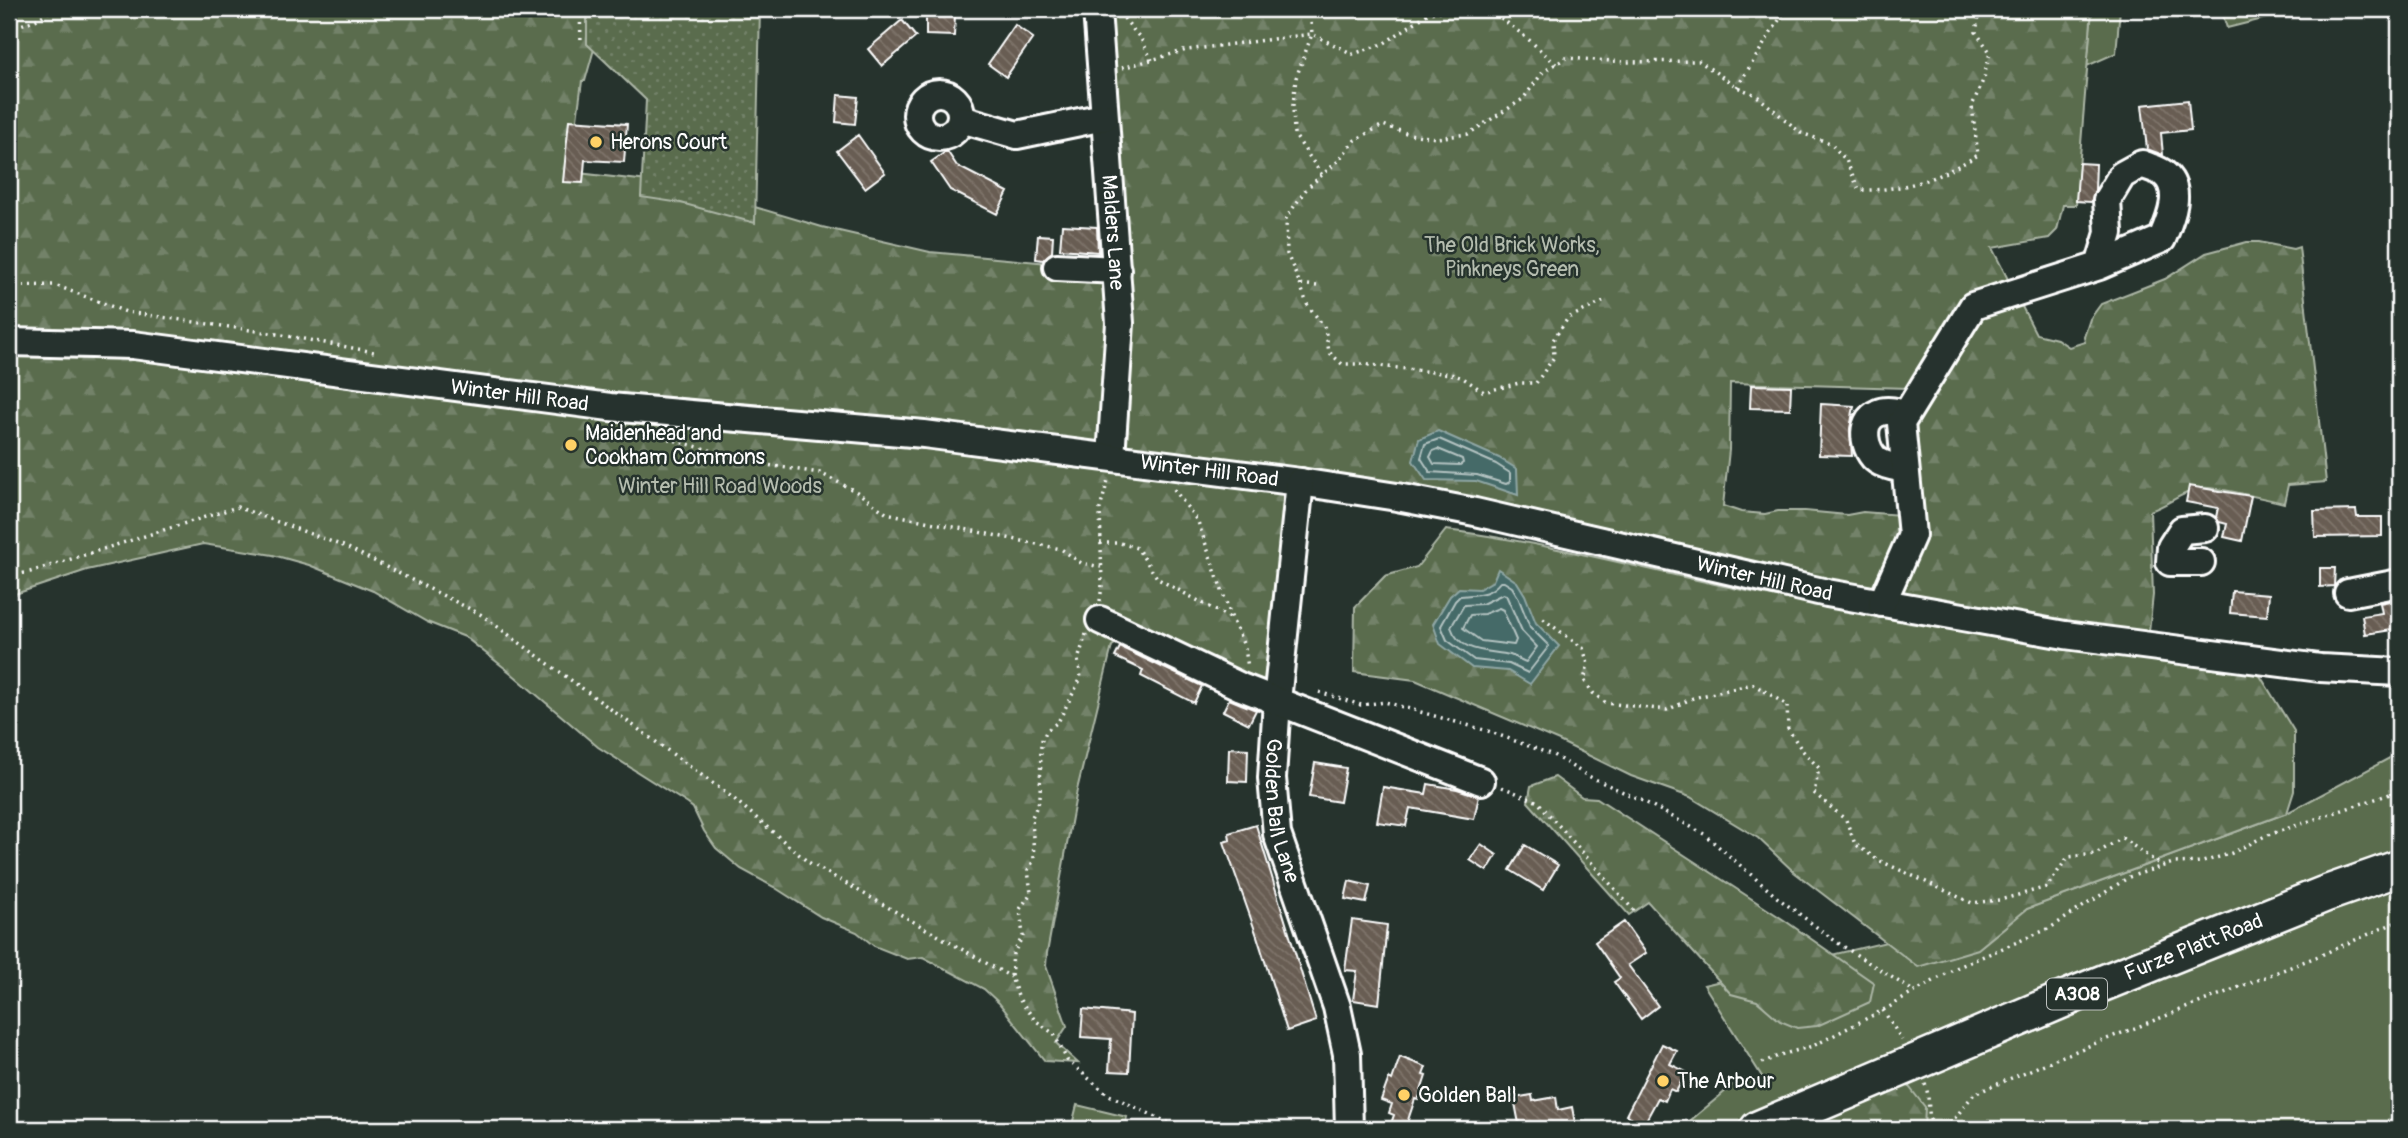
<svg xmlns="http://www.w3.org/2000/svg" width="2408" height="1138" viewBox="0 0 2408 1138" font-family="Pangolin,sans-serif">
  <defs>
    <pattern id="forest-firs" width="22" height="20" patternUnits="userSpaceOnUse" patternTransform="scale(1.75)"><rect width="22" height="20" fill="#5a6c4e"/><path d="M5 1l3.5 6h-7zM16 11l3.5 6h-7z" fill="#738269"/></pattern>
    <pattern id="garden-dots" width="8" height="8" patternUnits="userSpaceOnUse" patternTransform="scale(1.75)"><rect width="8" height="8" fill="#5a6c4e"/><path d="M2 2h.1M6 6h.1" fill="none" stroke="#738269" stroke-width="1.8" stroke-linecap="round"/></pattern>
    <pattern id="building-back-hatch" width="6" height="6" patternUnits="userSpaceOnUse" patternTransform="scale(1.75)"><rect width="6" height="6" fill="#685d52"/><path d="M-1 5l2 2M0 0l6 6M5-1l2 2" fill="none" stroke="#7f756c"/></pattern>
  </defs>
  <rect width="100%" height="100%" fill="#26332d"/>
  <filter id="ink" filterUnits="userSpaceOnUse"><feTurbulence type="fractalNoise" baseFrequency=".0143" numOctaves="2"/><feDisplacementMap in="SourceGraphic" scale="14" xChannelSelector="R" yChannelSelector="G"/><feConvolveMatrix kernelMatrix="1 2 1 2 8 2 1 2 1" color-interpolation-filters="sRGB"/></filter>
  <g filter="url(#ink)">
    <path fill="#5a6c4e" stroke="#acb6a6" stroke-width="2" d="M2092 9H2120L2116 53 2087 66Z
      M2221 9H2274L2275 16 2227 28Z
      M2399 753V1129H1683L1691 1120 1740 1079 1766 1083 1704 985 2026 909 2287 813Z
      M1077 1105 1127 1117 1124 1129H1071Z"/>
    <path fill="url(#forest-firs)" stroke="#acb6a6" stroke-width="2" fill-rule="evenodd" d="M9 9H596L598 35 585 81H582L570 172 648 181 748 205 822 227 930 252 1114 269 1120 447 1274 486 1284 494 1291 505 1265 709 1126 637 1112 646 1077 790 1047 953 1046 966 1067 1026 1056 1043 1078 1063 1045 1061 999 1003 984 989 923 957 907 959 874 946 857 932 821 917 774 887 741 869 716 848 704 831 693 808 688 804 598 747 511 673 465 637 427 622 373 591 309 565 273 555 203 544 87 570 9 596Z
      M1101 9H2092L2076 205H2063L2057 230 2049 238 1992 248 2036 334 2057 339 2069 347 2085 342 2084 337 2090 319 2101 304 2165 279 2206 253 2247 242H2259L2293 249 2299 247 2326 482 2288 485 2284 503C2268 500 2213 485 2201 488 2182 492 2168 505 2150 511L2153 595 2148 640 1888 594 1123 447ZM1730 383 1908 388 1900 515 1863 512 1847 515 1805 511H1778L1765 514 1741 512 1723 506 1729 450Z
      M1446 530C1554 543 1660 574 1767 595 1931 626 2095 651 2259 674L2294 731V791L2287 813 2027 909 1978 949 1918 967 1794 872 1758 838 1690 797 1631 776 1559 741 1415 680 1354 672 1355 607 1385 576 1417 567Z
      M1555 777 1582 797 1597 798 1784 920 1874 983 1870 1002 1817 1026 1797 1028 1780 1021 1757 1001 1731 994 1648 902 1629 915 1528 802 1531 786Z
      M1903 1079 1925 1107 1924 1129H1809Z"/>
    <path fill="url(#garden-dots)" stroke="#acb6a6" stroke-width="2" d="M587 9H760L755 223 681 203 641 197 646 100 587 44Z"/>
    <path fill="#446a67" stroke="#8fa6a4" stroke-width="2" d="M1438 431 1499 458 1517 469 1518 495 1476 481 1426 480 1413 461 1419 439Z
      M1498 569 1517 582 1525 595 1536 623 1559 646 1530 684 1508 671 1472 668 1440 644 1433 624 1450 596 1459 588 1479 589 1493 581Z"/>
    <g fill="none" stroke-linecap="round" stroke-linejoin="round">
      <path stroke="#b4c3c2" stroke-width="2" d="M1439 439 1496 464 1510 473V482L1506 484 1477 475 1430 472 1421 458 1425 444Z
        M1438 449 1462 459 1463 463 1460 465 1434 464 1430 457 1433 451Z
        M1500 582H1504L1512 587 1518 597 1530 627 1549 646 1528 673 1509 664 1474 660 1447 640 1441 626 1455 601 1460 596C1476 594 1489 596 1500 582Z
        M1503 594 1506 595 1522 631 1537 647 1526 662C1521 660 1516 657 1510 655 1489 650 1460 654 1451 627L1464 605 1482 604Z
        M1499 608 1503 610 1516 640 1514 645 1481 641 1463 628 1470 615 1484 614Z"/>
    </g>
    <path fill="url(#building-back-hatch)" stroke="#fff" stroke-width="2" d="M926 16H955L954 36 926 35Z
      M902 20 916 37 882 66 868 49Z
      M1015 25 1033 38 1006 77 988 64Z
      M838 95 858 97 855 124 836 122Z
      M2188 100 2191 130 2161 133 2163 155 2147 149 2142 105Z
      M569 120 627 124 624 162 585 160 583 183 563 182Z
      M858 135 885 173 865 188 837 151Z
      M947 151 957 166 1008 192 997 214 950 190 931 162Z
      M2079 163 2096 164 2095 190 2091 202 2076 201Z
      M1062 225 1097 227 1098 252 1060 249Z
      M1038 235 1053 236 1052 252 1043 260 1036 259Z
      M1751 385 1791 386 1790 409 1750 408Z
      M1821 404 1854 406 1850 429 1852 456 1819 455Z
      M2189 486 2251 496 2242 541 2224 537 2227 524 2219 522 2216 517 2218 508 2186 502Z
      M2356 510 2357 517H2382V536L2315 537 2314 511Z
      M2320 568H2335L2334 586 2320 587Z
      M2232 591 2269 594 2267 616 2230 613Z
      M2399 599V629L2365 634 2362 616 2382 613 2380 603Z
      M1120 647 1202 686 1194 703 1141 676 1143 670 1115 657Z
      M1229 699 1256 710 1249 724 1223 711Z
      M1229 748 1248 749 1247 782 1228 781Z
      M1315 763 1346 768 1340 802 1309 797Z
      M1428 784 1457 789 1479 796 1474 819 1410 808 1406 826 1377 822 1383 787 1426 794Z
      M1256 825 1316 1021 1287 1031 1257 936 1224 842 1230 840 1229 833Z
      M1481 844 1497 855 1487 871 1470 860Z
      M1525 845 1558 865 1543 890 1510 870Z
      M1349 881 1370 886 1366 903 1345 899Z
      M1352 920 1387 925 1379 1004 1353 1000 1357 971 1345 970Z
      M1624 922 1646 953 1628 965 1658 1006 1641 1019 1614 982 1620 978 1595 942Z
      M1083 1009 1132 1014 1129 1072 1109 1071 1111 1039 1081 1037Z
      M1662 1044 1677 1051 1670 1064 1686 1072 1676 1092 1670 1089 1665 1101 1658 1098 1644 1124 1626 1115Z
      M1400 1057 1426 1067 1423 1075 1426 1076 1418 1100 1415 1099 1405 1129H1389L1394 1115 1389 1113 1392 1104 1381 1100 1389 1078 1392 1080Z
      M1532 1095 1533 1101 1556 1097 1558 1110 1572 1107 1576 1129H1520L1514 1098Z"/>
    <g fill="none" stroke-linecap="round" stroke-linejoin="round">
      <defs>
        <g id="minor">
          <path id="s1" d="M1097 9 1120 323 1111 457"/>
          <circle cx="939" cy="115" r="22"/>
          <path d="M961 119 1017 135 1104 117"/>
          <path d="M1057 267 1117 270"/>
          <path id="s2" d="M9 342 133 345 610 407 924 434 1300 482 1397 497 1475 512 1827 593 2065 635 2320 668 2399 672"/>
          <path d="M1905 469C1896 467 1885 466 1878 461 1864 452 1858 421 1878 413 1886 409 1897 412 1906 414"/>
          <path id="s3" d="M1300 482 1277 701 1272 778 1277 834 1337 1007 1347 1054 1349 1129"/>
          <path d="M2201 562H2170L2171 547 2182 530 2205 528"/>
          <path d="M2348 593 2399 583"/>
          <path d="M1882 603 1912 535 1901 423 1973 306 2099 266 2109 233 2107 200 2122 175 2142 164C2148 167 2157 169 2163 173 2184 189 2170 220 2162 239L2099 266"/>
          <path d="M1100 620 1241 687 1481 781"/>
        </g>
        <g id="major">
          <path id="s4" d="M1758 1129 2081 992 2325 894 2399 868"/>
        </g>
      </defs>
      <use href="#minor" stroke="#fff" stroke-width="32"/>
      <use href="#major" stroke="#fff" stroke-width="40"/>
      <path stroke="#fff" stroke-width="3.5" stroke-dasharray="2 5" stroke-linecap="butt" d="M580 9 581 43
        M1310 9 1312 34 1296 78 1293 104 1294 134 1322 175
        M1476 9 1491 10 1528 39 1556 64
        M1118 15 1122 16 1141 39 1152 60
        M9 29 38 19 52 9
        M1122 68 1187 50 1312 34 1353 54 1383 44 1429 13 1454 9
        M1737 87 1786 9
        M1300 284 1307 304 1325 328 1329 352 1342 364H1361L1451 374 1463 378 1484 392 1519 383H1536L1554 357 1553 340 1568 318 1607 300
        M9 286 55 285 126 312 271 333 374 352
        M1317 286 1300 284 1287 254 1286 218 1307 188 1337 162 1355 140 1383 125 1409 134 1436 138 1468 134 1523 99 1543 72 1566 58 1626 62 1699 61 1737 87 1756 95 1801 133 1830 143 1846 160 1859 190C1905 191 1939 178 1978 155L1972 106 1984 78 1990 52 1976 32 1980 9
        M655 435 760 464 820 473 857 492 886 513 1061 549 1081 563 1101 567
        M1174 489 1198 522 1232 619 1245 648 1248 668
        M1100 543H1120L1137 548 1158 579 1230 618
        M9 576 30 572 237 507 346 547 480 614 733 798 808 862 1011 977
        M1100 601 1102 585 1100 509 1108 480
        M1543 619 1583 648 1588 664 1584 680 1593 693 1606 703 1667 710 1693 698 1753 684 1787 705 1788 729 1802 750 1819 768 1814 793 1846 820 1855 844 1878 860 1972 903 2000 900 2047 887 2068 857 2096 854 2122 838 2162 866
        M1086 634 1078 660 1081 678 1058 722 1047 730 1041 742 1040 799 1032 817 1034 860 1028 870 1031 893 1020 909 1023 936 1013 954 1011 977 1019 999 1035 1020 1054 1034 1067 1060 1107 1094 1182 1129
        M1319 692 1361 705 1385 702 1488 731 1553 755 1586 775 1645 802 1704 834 1778 898 1838 943 1915 992
        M1502 787 1538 802 1636 913
        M1883 1010 1902 1040
        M1762 1063 1780 1055 1813 1046 1889 1007 1956 968 2050 928 2129 877 2173 863 2203 862 2232 853 2265 836 2399 791
        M1925 1084C1931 1099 1926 1116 1934 1129
        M1946 1129 1974 1094 2058 1058 2316 957 2399 921"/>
      <use href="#minor" stroke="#26332d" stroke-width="26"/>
      <use href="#major" stroke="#26332d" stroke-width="35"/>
    </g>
  </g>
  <g fill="#ffd166" stroke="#26332d" stroke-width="2.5">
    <circle cx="596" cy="142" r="7"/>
    <circle cx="571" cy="445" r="7"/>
    <circle cx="1663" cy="1081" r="7"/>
    <circle cx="1404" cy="1095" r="7"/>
  </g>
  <g text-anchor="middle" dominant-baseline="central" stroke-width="5" stroke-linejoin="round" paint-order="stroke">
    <rect fill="#26332d" stroke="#bec2c0" stroke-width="2" x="2047" y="978.5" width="60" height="31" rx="5"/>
    <g font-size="19" font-weight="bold" fill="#fff">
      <text x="2077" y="994">A308</text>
    </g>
    <g font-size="21" fill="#fff" stroke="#26332d" text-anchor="start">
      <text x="610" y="142">Herons Court</text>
      <text x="585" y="433">Maidenhead and<tspan x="585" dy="24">Cookham Commons</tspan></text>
      <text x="1677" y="1081">The Arbour</text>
      <text x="1418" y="1095">Golden Ball</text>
    </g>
    <g font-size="21" fill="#fff" stroke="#26332d">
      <text stroke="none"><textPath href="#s1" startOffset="224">Malders Lane</textPath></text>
      <text stroke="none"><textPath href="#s2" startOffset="514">Winter Hill Road</textPath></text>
      <text stroke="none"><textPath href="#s2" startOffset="1208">Winter Hill Road</textPath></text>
      <text stroke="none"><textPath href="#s2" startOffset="1774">Winter Hill Road</textPath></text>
      <text stroke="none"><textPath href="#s3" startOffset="331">Golden Ball Lane</textPath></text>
      <text stroke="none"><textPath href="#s4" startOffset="472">Furze Platt Road</textPath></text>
    </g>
    <g font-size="21" fill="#b5bdaf" stroke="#26332d">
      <text x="1512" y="245">The Old Brick Works,<tspan x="1512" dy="24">Pinkneys Green</tspan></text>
      <text x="720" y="486">Winter Hill Road Woods</text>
    </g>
  </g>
  <rect width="2408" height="1138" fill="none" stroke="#26332d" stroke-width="35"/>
  <rect x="18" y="18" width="2373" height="1103" fill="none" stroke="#fff" stroke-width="2.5" filter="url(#ink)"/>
</svg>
